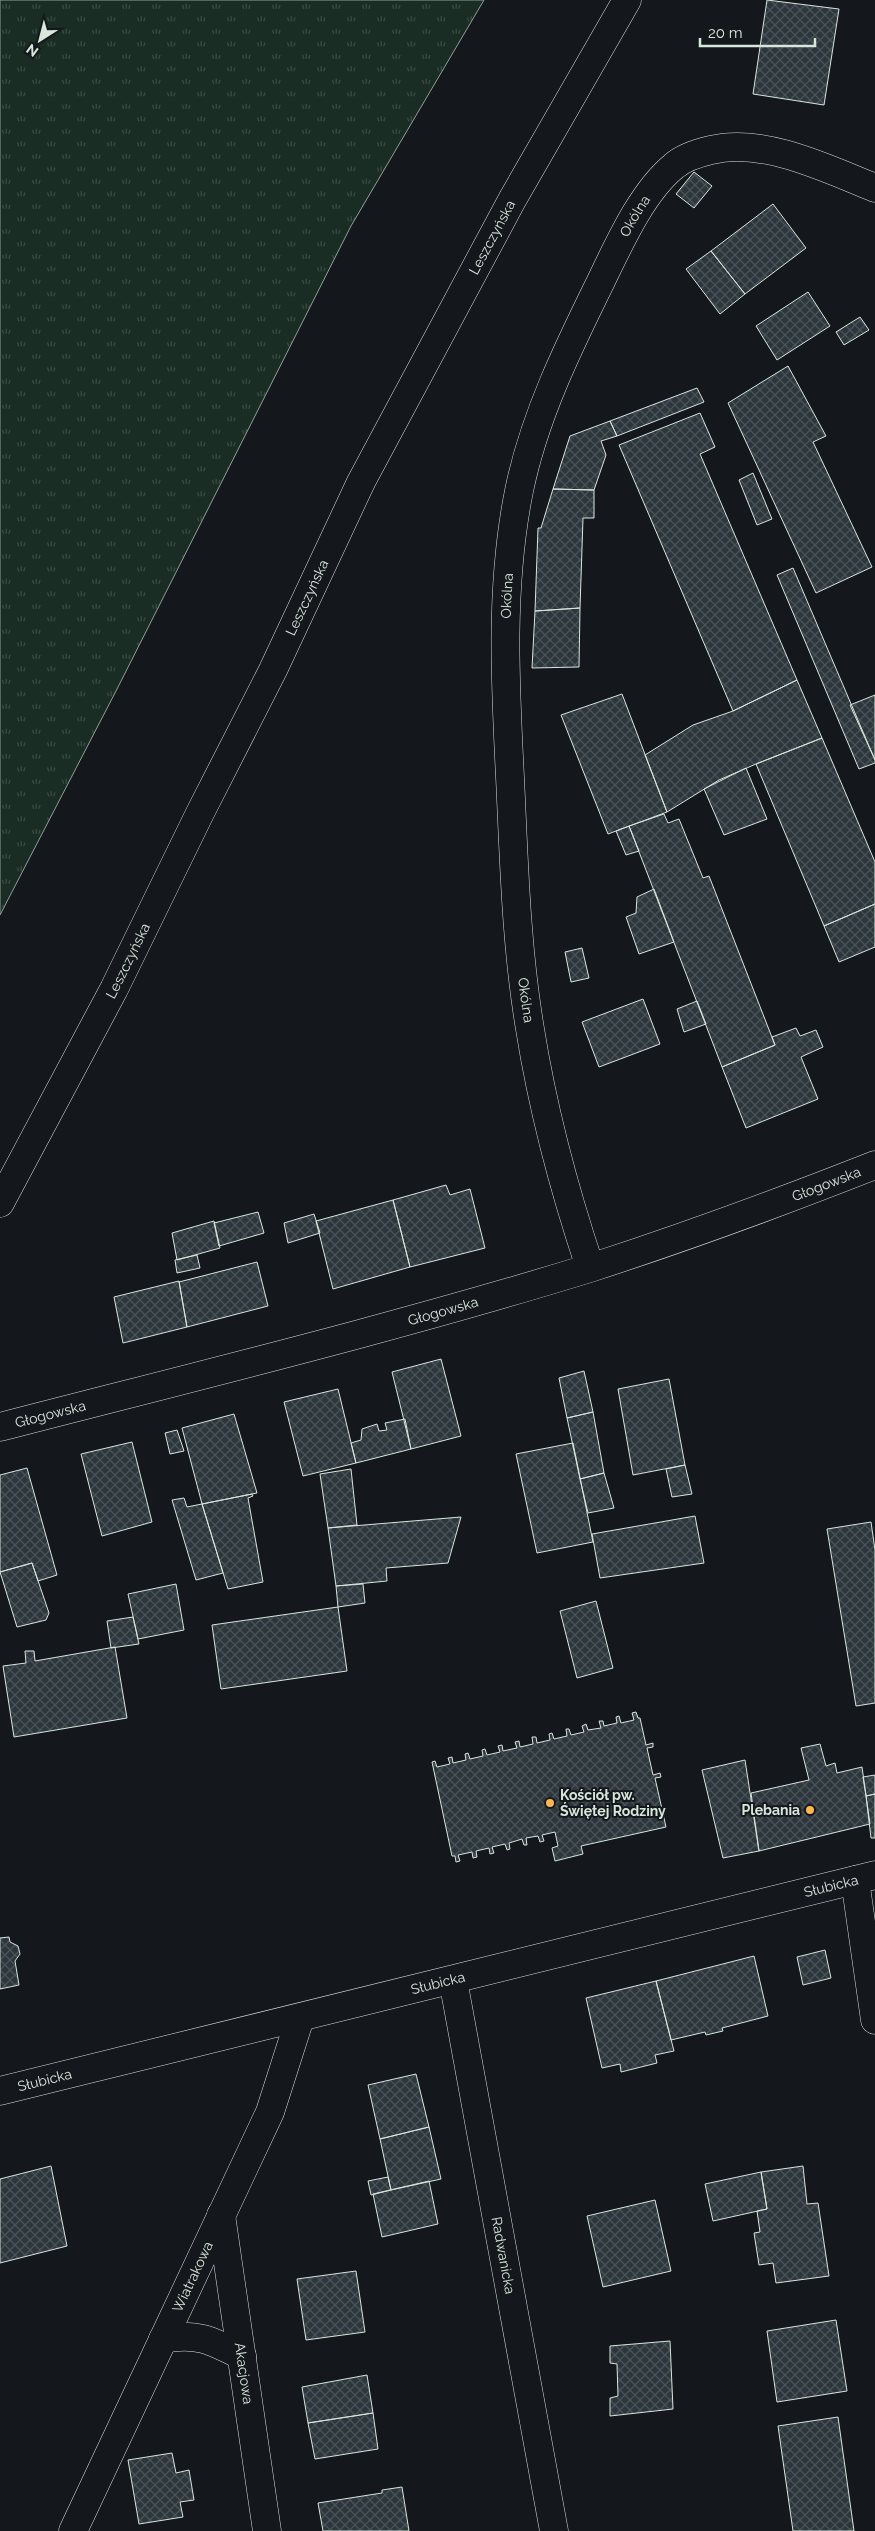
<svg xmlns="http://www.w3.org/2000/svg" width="875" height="2531" viewBox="0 0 875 2531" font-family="Raleway,sans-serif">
  <defs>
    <pattern id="grass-tufts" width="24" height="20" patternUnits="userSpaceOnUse" patternTransform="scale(1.25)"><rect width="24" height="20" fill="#1a2d24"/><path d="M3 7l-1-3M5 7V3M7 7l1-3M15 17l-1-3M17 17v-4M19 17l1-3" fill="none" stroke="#3b4b43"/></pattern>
    <pattern id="building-cross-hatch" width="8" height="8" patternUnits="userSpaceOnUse" patternTransform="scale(1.25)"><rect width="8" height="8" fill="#2c363c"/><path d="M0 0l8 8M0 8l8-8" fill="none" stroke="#4a5358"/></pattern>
  </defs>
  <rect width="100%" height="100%" fill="#14181c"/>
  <path fill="url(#grass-tufts)" stroke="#939e99" d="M0 0H484L351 226 116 691 0 915Z"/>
  <path fill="url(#building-cross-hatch)" stroke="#d8e6dc" d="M767 0 839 9 824 105 753 94Z
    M694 172 712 186 694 208 676 194Z
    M773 204 806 248 745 294 711 251Z
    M711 251 745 294 720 314 686 269Z
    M808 292 830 326 777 360 756 326Z
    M860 317 869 330 844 345 836 332Z
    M788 366 826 436 813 442 872 567 816 593 728 403Z
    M697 388 704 402 617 436 610 421Z
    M700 413 715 447 700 454 797 680 733 711 619 445Z
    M610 421 617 436 601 441 606 455 594 490 553 489 570 436Z
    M753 473 772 519 757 525 739 480Z
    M553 489 594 490V518H583L580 608 535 611 538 528H541Z
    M793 568 875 760V763L859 769 777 575Z
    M580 608 579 667 532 668 535 611Z
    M797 680 822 738 756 764 719 780 667 812 645 755 693 725 733 711Z
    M622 694 667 812 608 834 561 715Z
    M875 695V760L850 705Z
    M822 738 875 862V904L824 926 756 764Z
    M746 768 767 819 724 835 704 789Z
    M664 814 668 823 679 819 703 878 709 876 775 1045 722 1067 629 826Z
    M629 826 639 851 626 855 616 831Z
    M654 889 674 942 639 954 626 917 636 913 637 897Z
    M875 904V947L839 962 824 926Z
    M582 948 589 978 571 982 565 952Z
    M643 999 660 1044 599 1067 582 1022Z
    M697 1001 706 1024 684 1032 677 1009Z
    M796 1028 800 1036 816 1030 823 1047 801 1057 818 1099 746 1128 722 1067 775 1045 772 1037Z
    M446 1185 450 1195 470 1189 485 1248 410 1267 393 1200Z
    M393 1200 410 1267 333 1289 316 1221Z
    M258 1212 264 1233 219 1246 214 1223Z
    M314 1214 320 1233 288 1243 284 1223Z
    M214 1221 220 1248 177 1260 172 1233Z
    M197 1255 200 1268 177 1273 175 1260Z
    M257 1262 268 1306 187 1327 179 1282Z
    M179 1281 187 1327 123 1343 114 1297Z
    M441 1359 461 1436 411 1449 392 1372Z
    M584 1371 593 1412 567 1418 559 1378Z
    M669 1379 685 1465 633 1475 618 1389Z
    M338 1389 356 1463 303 1476 284 1402Z
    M593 1412 604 1473 580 1479 567 1418Z
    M234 1414 257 1493 202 1504 182 1428Z
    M405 1419 411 1449 356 1463 351 1443 361 1440 362 1429 377 1424 379 1431 387 1430 385 1423Z
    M177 1430 184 1451 170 1454 165 1433Z
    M132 1442 152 1522 102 1536 81 1454Z
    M573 1443 593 1542 537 1553 516 1454Z
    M685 1465 692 1494 672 1497 666 1469Z
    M27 1468 57 1575 38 1581 32 1563 0 1572V1475Z
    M351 1469 357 1525 328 1528 320 1474Z
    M604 1473 614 1508 588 1513 580 1479Z
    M252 1494 253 1496 248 1498 263 1582 228 1589 202 1504Z
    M184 1498 187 1507 202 1504 223 1573 196 1580 172 1500Z
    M695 1516 704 1563 600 1578 592 1534Z
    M461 1517 448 1563 386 1568 387 1581 336 1586 328 1528Z
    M871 1522 875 1550V1703L856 1706 827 1529Z
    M32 1563 49 1613 46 1620 17 1627 0 1572Z
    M176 1584 184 1630 138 1639 128 1594Z
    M363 1584 365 1603 338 1607 336 1586Z
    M596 1601 613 1668 577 1678 560 1611Z
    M338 1607 347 1671 221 1689 212 1625Z
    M133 1617 139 1644 111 1648 107 1621Z
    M115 1647 127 1718 14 1737 3 1666 26 1663 25 1651H34L35 1661Z
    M636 1712 638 1718H640L646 1745 653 1743V1747L647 1748 653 1775 660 1773 661 1777 655 1778 666 1827 581 1846 583 1854 555 1861 552 1848 558 1846 555 1832 542 1835 544 1841 540 1842 538 1836 526 1838 527 1845H524L522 1839 509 1843 510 1849 507 1850 505 1844 492 1847 494 1853 490 1854 489 1848 476 1851 477 1857 473 1858 472 1852 458 1855 460 1861 456 1862 455 1856H452L432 1762 435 1761 437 1767 450 1764 448 1758 452 1757 453 1763 466 1760 465 1754 468 1753 470 1759 483 1756 482 1750 485 1749 487 1755 500 1752 498 1746 502 1745 503 1751 517 1748 515 1742 519 1741 520 1747 533 1744 532 1737H536L537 1743 550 1740 549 1734 552 1733 554 1739 567 1736 566 1729H569L571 1735 584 1732 582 1726 586 1724 588 1730 601 1728 599 1721H603L604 1726 617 1723 616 1717 619 1716 621 1723 634 1720 632 1713Z
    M820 1744 826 1766 835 1763 837 1773 862 1767 870 1824 759 1851 751 1793 809 1780 801 1748Z
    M745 1760 759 1851 723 1858 702 1770Z
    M875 1775V1794L866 1796 863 1777Z
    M875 1794V1838H871L866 1796Z
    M9 1937 10 1942 18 1946 20 1954 15 1961 19 1985 0 1989V1938Z
    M825 1950 831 1978 803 1985 797 1957Z
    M754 1956 768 2016 722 2028 723 2031 706 2035 705 2032 671 2040 656 1981Z
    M656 1981 674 2051 655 2055 657 2063 621 2072 620 2064 602 2068 586 1998Z
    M416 2074 429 2127 380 2139 368 2085Z
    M429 2127 441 2179 391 2190 380 2139Z
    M51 2166 67 2246 0 2263V2179Z
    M803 2166 807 2204 818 2203 829 2276 776 2283 773 2263 759 2265 754 2233 760 2232 757 2211 767 2209 761 2172Z
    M761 2172 767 2209 713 2221 705 2184Z
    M388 2177 391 2190 371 2195 368 2181Z
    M429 2181 438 2224 382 2237 373 2194Z
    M655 2200 671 2271 603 2287 587 2216Z
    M356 2271 365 2332 306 2340 297 2279Z
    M836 2320 847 2391 777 2402 767 2331Z
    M670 2341 673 2409 610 2416V2398L618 2396 617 2364 610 2363V2346Z
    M367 2375 373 2413 308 2423 302 2387Z
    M373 2413 378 2449 315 2459 308 2423Z
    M838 2417 854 2531H793L778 2426Z
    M172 2453 176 2473 189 2470 194 2500 180 2502 183 2517 139 2524 128 2460Z
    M402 2487 409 2531H323L318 2503 382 2493V2490Z"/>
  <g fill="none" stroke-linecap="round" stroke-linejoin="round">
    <defs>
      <g id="minor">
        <path id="s1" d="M590 1267C564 1189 543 1111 530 1029 516 946 514 861 510 777 505 681 500 585 519 491 534 417 568 348 601 281 619 244 642 192 674 166 684 157 698 153 711 150 763 137 828 169 875 188"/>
        <path id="s2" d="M0 1427C197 1376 395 1328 590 1268 686 1237 781 1202 875 1165"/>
        <path d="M855 1880 875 2020"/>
        <path id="s3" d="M453 1980 554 2531"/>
        <path id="s4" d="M0 2091 875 1875"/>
        <path id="s5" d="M221 2215 267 2531"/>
        <path d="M163 2339C197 2332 213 2341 242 2356"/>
        <path id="s6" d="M73 2531 270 2112 300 2018"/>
      </g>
      <g id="major">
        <path id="s7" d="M0 1203 114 989 200 813 273 670 361 482 512 200 627 0"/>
      </g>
    </defs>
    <use href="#minor" stroke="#d8e6dc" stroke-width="29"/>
    <use href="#major" stroke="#d8e6dc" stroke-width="29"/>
    <use href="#minor" stroke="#14181c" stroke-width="28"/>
    <use href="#major" stroke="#14181c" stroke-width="28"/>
  </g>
  <g fill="#ffb74d" stroke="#14181c" stroke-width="2">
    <circle cx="550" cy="1803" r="5"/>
    <circle cx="810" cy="1810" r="5"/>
  </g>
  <g text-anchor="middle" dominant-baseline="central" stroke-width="4" stroke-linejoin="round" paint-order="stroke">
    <g font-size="14" fill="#d8e6dc" stroke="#14181c">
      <text stroke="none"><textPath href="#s1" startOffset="1085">Okólna</textPath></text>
      <text stroke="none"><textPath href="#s7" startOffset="1084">Leszczyńska</textPath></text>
      <text stroke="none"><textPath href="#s1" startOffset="680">Okólna</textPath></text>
      <text stroke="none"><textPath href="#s7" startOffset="679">Leszczyńska</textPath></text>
      <text stroke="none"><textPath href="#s7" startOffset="274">Leszczyńska</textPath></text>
      <text transform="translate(526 1000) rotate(82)">Okólna</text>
      <text stroke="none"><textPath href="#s2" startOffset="862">Głogowska</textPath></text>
      <text stroke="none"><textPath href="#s2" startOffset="458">Głogowska</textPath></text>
      <text stroke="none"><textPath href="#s2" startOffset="52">Głogowska</textPath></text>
      <text stroke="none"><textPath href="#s4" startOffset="856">Słubicka</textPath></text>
      <text stroke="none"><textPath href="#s4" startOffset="451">Słubicka</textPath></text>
      <text stroke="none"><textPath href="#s4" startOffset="46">Słubicka</textPath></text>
      <text stroke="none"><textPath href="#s3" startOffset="280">Radwanicka</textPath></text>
      <text stroke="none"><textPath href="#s6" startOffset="281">Wiatrakowa</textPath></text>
      <text stroke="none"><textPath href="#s5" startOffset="160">Akacjowa</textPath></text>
    </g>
    <g font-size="14" font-weight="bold" fill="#d8e6dc" stroke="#14181c" text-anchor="start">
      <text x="560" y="1795">Kościół pw.<tspan x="560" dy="16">Świętej Rodziny</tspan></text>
      <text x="800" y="1810" text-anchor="end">Plebania</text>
    </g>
  </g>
  <g transform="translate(40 40) rotate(216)" stroke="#14181c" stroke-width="4" paint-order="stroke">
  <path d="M0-4L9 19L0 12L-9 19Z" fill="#d8e6dc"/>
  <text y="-8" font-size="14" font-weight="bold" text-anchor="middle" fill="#d8e6dc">N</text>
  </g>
  <path d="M700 38v8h115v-8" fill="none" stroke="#d8e6dc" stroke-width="2.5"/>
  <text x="708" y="38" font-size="15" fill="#d8e6dc" stroke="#14181c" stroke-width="4" paint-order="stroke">20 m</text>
</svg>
